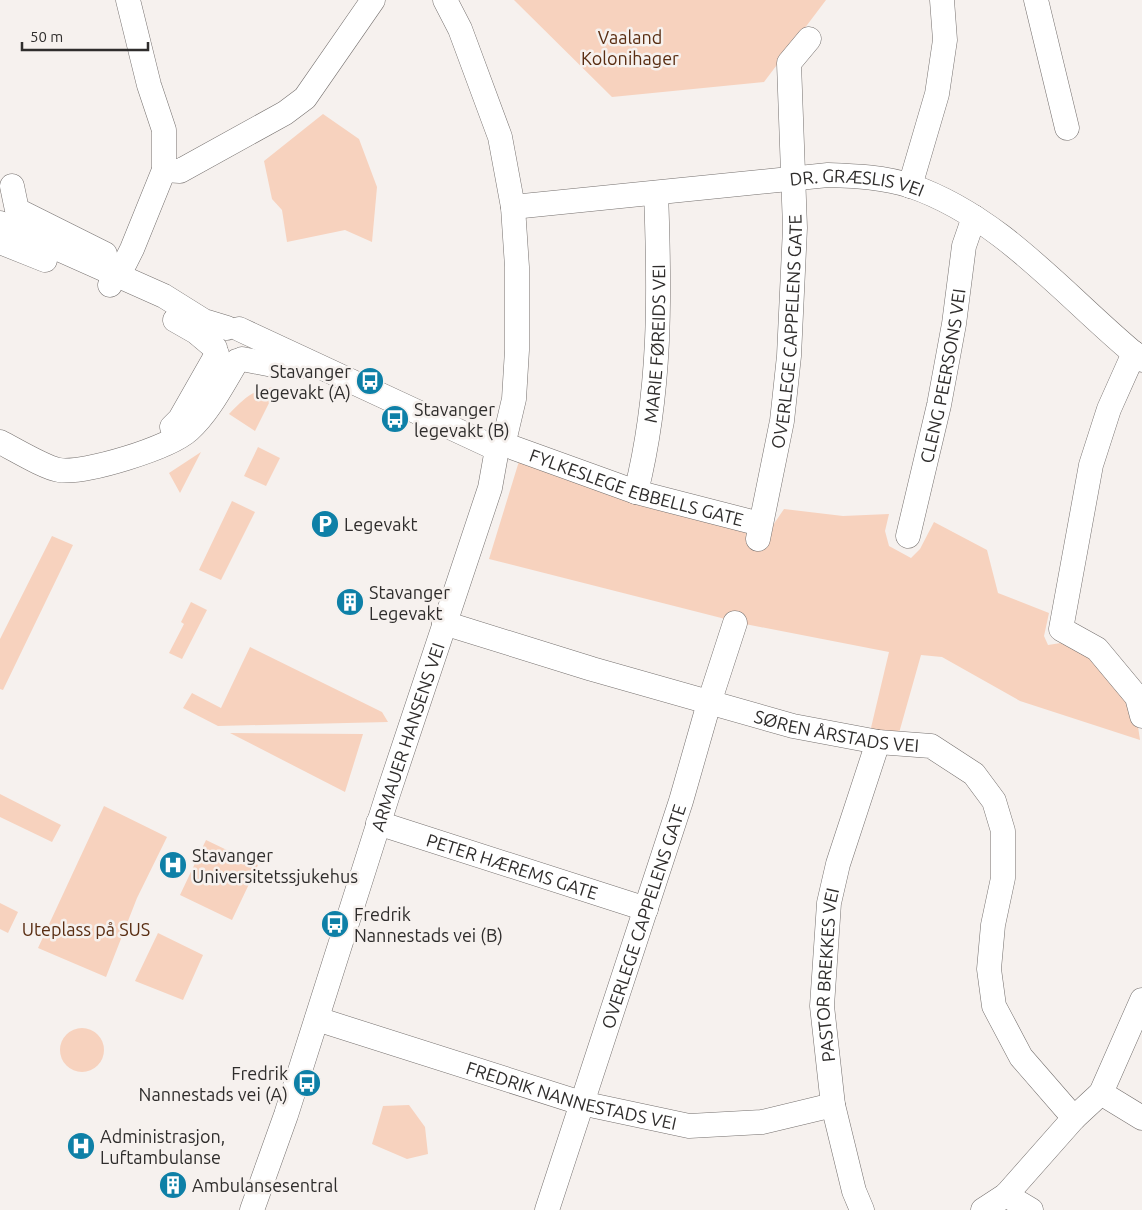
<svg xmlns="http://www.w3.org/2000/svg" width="1142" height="1210" viewBox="0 0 1142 1210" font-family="Ubuntu,sans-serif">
  <rect width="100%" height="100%" fill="#f6f1ee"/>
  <path fill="#f7d2be" d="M514 0H826L764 82 612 97Z
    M323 114 359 139 377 187 372 242 345 230 287 242 282 210 272 199 264 161Z
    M277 387 255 431 229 414C246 397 253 389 277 387Z
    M258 447 280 458 266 486 244 476Z
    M201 452 180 493 169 473Z
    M520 458 769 531 784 509 843 516 889 514 885 531 889 546 911 558 920 549 934 522 987 550 998 593 1049 613 1044 636 1048 645 1067 642 1082 647 1135 706 1140 740 1020 701 942 657 921 655 899 733 870 732 889 652 745 624 489 559Z
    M232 501 255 512 221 580 199 570Z
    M52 536 73 545 3 690 0 689V639Z
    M191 602 207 610 182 659 169 653 184 624 181 622Z
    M250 647 382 712 388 722 218 726 183 708 192 693 221 708Z
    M230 733 363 734 345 792Z
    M0 794 61 825 52 842 0 817Z
    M104 806 167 837 137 898 106 977 38 948Z
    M206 840 258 865 232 920 180 895Z
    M0 903 18 912 8 933 0 929Z
    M158 933 203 955 183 1000 135 981Z
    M60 1050a22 22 0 1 1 44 0a22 22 0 1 1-44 0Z
    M409 1105 425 1127 428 1154 407 1159 372 1144 383 1106Z"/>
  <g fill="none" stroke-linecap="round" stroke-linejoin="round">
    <defs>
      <g id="minor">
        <path d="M1036 0 1067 128"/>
        <path d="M164 170 180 171 285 113 305 98 373 0"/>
        <path d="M12 186 17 210 105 254"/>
        <path d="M910 186 937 94 945 40 942 0"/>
        <path id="s1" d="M513 207 828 175C856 176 884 177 911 186 1004 218 1068 300 1142 360"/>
        <path d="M0 223 164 296 204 321 227 328"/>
        <path d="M0 242 45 260"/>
        <path d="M110 285 114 274 125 263 132 249 164 170V130L149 85 128 0"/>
        <path d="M175 320 196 332 215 348"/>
        <path d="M239 329 497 449"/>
        <path d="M1134 353 1109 409 1091 465 1061 629 1097 649 1137 697 1142 716"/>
        <path d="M242 359 278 366H312"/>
        <path d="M172 427 180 419 217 354"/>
        <path d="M0 442C14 449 45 468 59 470 85 474 169 448 189 430 209 412 223 384 237 361"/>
        <path id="s2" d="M514 448 636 492 760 524"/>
        <path id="s3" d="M636 492C661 392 660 295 656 193"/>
        <path id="s4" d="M908 536 939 405 954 324 964 246 974 217"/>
        <path id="s5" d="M758 539 782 421 789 356 795 228 789 63 809 39"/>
        <path id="s6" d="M444 623 592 669 793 726 878 742 931 746 974 774 994 801 1003 831V878L993 925 989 969 994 1006 1021 1057 1074 1118"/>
        <path id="s7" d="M378 823 646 909"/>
        <path id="s8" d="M317 1019 581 1103 689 1126 762 1122 833 1105"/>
        <path d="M1101 1093 1142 1118"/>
        <path d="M1006 1195 1031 1210"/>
        <path id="s9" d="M252 1210 286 1115 388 794 490 488 497 449 506 433 514 399 517 350V267L513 207 500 137 460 29 445 0"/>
        <path id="s10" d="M547 1210 681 801 709 703 735 623"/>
        <path id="s11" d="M862 1210 854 1191 833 1105 822 1006 829 903 838 864 878 742"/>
        <path d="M983 1210 1006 1195 1074 1118 1101 1093 1142 1000"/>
      </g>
    </defs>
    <use href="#minor" stroke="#75706e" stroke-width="25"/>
    <use href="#minor" stroke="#fff" stroke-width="24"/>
  </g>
  <defs>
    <symbol id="bus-disc" viewBox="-11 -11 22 22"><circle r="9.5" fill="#0e80a7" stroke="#f6f1ee"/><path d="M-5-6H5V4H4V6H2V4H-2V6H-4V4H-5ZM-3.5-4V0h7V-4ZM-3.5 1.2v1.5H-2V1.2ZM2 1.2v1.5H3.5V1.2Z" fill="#fff"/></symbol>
    <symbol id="parking-disc" viewBox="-11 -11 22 22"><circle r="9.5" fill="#0e80a7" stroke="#f6f1ee"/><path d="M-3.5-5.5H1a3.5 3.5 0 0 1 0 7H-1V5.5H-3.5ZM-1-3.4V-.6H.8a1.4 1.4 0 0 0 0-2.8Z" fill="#fff"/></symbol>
    <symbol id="building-disc" viewBox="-11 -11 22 22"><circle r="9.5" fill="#0e80a7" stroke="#f6f1ee"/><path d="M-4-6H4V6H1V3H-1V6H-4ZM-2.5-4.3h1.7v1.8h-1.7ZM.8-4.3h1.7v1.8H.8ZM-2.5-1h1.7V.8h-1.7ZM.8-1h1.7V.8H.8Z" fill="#fff"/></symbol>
    <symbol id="hospital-disc" viewBox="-11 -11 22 22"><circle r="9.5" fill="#0e80a7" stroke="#f6f1ee"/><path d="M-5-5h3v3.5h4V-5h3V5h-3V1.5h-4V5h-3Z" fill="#fff"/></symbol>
  </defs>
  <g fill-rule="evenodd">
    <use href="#bus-disc" x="354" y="365" width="32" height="32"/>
    <use href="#bus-disc" x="379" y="403" width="32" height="32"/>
    <use href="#parking-disc" x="309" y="508" width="32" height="32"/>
    <use href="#building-disc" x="334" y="586" width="32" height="32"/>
    <use href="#hospital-disc" x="157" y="849" width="32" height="32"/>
    <use href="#bus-disc" x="319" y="908" width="32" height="32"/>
    <use href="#bus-disc" x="291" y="1067" width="32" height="32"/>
    <use href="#hospital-disc" x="65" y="1130" width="32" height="32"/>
    <use href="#building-disc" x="157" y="1169" width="32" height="32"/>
  </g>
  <g text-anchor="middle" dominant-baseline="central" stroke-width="5" stroke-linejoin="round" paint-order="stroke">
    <g font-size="18" fill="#592d12" stroke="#f6f1ee">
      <text x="630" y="37">Vaaland<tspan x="630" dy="21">Kolonihager</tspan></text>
      <text x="86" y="929">Uteplass på SUS</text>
    </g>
    <g font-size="18" fill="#2f2d2c" stroke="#f6f1ee">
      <text stroke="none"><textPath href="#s1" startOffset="346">DR. GRÆSLIS VEI</textPath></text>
      <text stroke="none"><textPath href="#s5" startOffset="210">OVERLEGE CAPPELENS GATE</textPath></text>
      <text stroke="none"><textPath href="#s3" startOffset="150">MARIE FØREIDS VEI</textPath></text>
      <text stroke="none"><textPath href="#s4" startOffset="164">CLENG PEERSONS VEI</textPath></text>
      <text stroke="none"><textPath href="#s2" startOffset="129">FYLKESLEGE EBBELLS GATE</textPath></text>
      <text stroke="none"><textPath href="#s6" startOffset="408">SØREN ÅRSTADS VEI</textPath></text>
      <text stroke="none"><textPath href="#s9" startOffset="498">ARMAUER HANSENS VEI</textPath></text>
      <text stroke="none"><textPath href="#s7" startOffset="141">PETER HÆREMS GATE</textPath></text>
      <text stroke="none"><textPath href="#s10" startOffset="309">OVERLEGE CAPPELENS GATE</textPath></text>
      <text stroke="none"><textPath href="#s11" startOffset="240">PASTOR BREKKES VEI</textPath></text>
      <text stroke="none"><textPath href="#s8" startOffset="266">FREDRIK NANNESTADS VEI</textPath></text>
    </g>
    <g font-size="18" fill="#2f2d2c" stroke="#f6f1ee" text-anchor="start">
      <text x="351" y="371" text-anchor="end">Stavanger<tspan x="351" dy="21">legevakt (A)</tspan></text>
      <text x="414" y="409">Stavanger<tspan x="414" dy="21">legevakt (B)</tspan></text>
      <text x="344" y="524">Legevakt</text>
      <text x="369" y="592">Stavanger<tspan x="369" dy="21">Legevakt</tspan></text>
      <text x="192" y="855">Stavanger<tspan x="192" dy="21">Universitetssjukehus</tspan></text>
      <text x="354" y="914">Fredrik<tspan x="354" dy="21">Nannestads vei (B)</tspan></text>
      <text x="288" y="1073" text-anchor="end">Fredrik<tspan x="288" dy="21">Nannestads vei (A)</tspan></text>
      <text x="100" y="1136">Administrasjon,<tspan x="100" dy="21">Luftambulanse</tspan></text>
      <text x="192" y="1185">Ambulansesentral</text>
    </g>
  </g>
  <path d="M22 42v8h126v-8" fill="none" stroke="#2f2d2c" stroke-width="2.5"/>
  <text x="30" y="42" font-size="15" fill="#2f2d2c" stroke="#f6f1ee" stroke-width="4" paint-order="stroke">50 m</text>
</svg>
